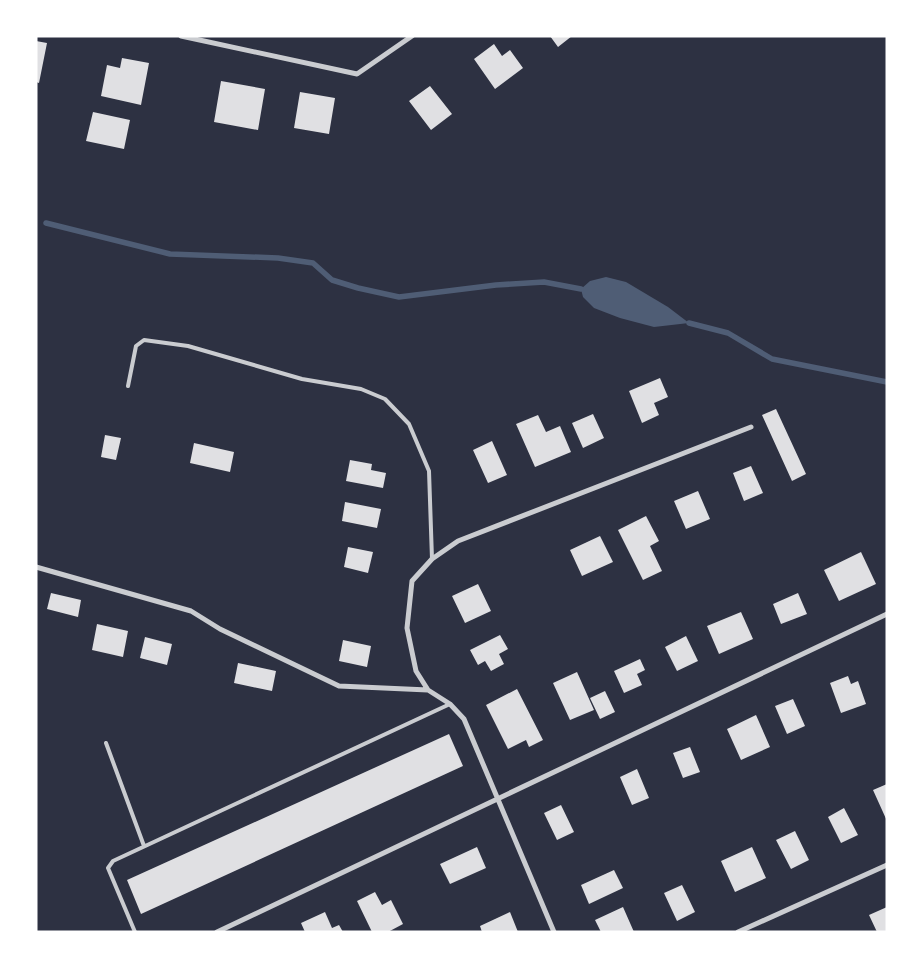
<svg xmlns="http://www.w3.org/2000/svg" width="923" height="968" viewBox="0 0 923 968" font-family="Overpass,sans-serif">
  <rect width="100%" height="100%" fill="#2d3142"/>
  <path fill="#4f5d75" d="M606 277 626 282 668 307 689 323 654 327 620 318 594 308 583 297 581 289 590 281Z"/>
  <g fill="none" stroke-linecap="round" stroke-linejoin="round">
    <path stroke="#4f5d75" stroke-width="5.5" d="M46 223 170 254 278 258 313 263 332 280 358 288 399 297 496 285 544 282 581 289
      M689 323 728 333 772 359 887 382"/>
  </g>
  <path fill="#e0e0e3" d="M550 36H572L558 47Z
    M36 41 47 43 39 83 36 82Z
    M494 44 502 56 510 50 523 68 495 89 474 59Z
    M122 58 149 63 141 105 101 96 107 65 120 68Z
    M221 81 265 89 258 130 214 122Z
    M430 86 452 114 431 130 409 101Z
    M300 92 335 98 329 134 294 128Z
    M93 112 130 120 124 149 86 141Z
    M660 378 668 397 654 403 659 415 642 423 629 391Z
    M776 409 806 474 792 481 762 415Z
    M593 414 604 438 583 448 572 423Z
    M538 415 546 432 560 426 571 452 535 467 516 424Z
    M105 435 121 438 116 460 101 457Z
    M492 441 507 475 488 483 473 450Z
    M194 443 234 452 230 472 190 463Z
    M350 460 372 464 371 470 386 473 383 488 346 481Z
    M751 466 763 493 744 501 733 473Z
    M698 491 710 519 686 529 674 501Z
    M345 502 381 509 377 528 342 521Z
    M646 516 659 541 650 546 662 571 643 580 618 530Z
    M600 536 613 562 582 576 570 550Z
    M348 547 373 552 368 573 344 567Z
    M861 552 876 584 839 601 824 570Z
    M478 584 491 611 465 623 452 596Z
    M51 593 81 600 78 617 47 609Z
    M798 593 807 614 781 624 773 604Z
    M741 612 753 639 719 654 707 626Z
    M97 624 128 631 123 657 92 650Z
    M500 635 508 649 499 654 504 664 491 671 485 661 478 665 470 650Z
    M686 636 698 661 677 671 665 647Z
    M145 637 172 644 167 665 140 658Z
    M343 640 371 646 367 667 339 661Z
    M640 659 645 670 637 674 642 685 624 693 614 671Z
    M238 663 276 671 272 691 234 683Z
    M577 672 594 710 570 720 553 683Z
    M848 676 851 684 858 681 866 704 841 713 830 683Z
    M517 689 543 740 529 747 526 740 508 749 486 705Z
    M605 691 615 712 600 719 590 698Z
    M793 699 805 726 787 734 775 706Z
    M756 715 770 747 741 760 727 729Z
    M449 734 463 766 141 914 127 880Z
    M690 747 700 772 683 778 673 753Z
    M637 769 649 798 632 805 620 777Z
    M887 784V821L873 790Z
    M561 805 574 832 557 840 544 813Z
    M844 808 858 835 841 843 828 817Z
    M795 831 809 860 791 869 776 840Z
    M477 847 486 868 450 884 440 864Z
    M752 847 766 878 735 892 721 861Z
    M614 870 623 888 589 904 581 885Z
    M682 885 695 912 677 921 664 893Z
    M375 892 382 905 391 900 403 924 388 932H372L357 901Z
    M623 907 634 932H601L595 920Z
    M887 907V932H877L869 915Z
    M325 912 332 928 339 925 343 932H305L301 923Z
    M510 912 518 932H482L480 926Z"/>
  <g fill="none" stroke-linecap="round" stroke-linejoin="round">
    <path stroke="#caccd0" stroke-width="4" d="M128 386 136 346 144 340 188 346 302 379 361 389 385 399 409 424 429 471 432 559
      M106 743 144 846
      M135 932 108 868 113 861 450 704"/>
    <path stroke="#caccd0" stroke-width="5" d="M181 36 357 74 412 36
      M36 567 191 611 220 629 339 686 428 690
      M217 932 887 614
      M554 932 464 719 450 704 428 690 416 671 407 628 412 581 432 559 458 541 751 427
      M738 932 887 865"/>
  </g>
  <rect width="923" height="968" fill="none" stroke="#ffffff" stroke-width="75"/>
</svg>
